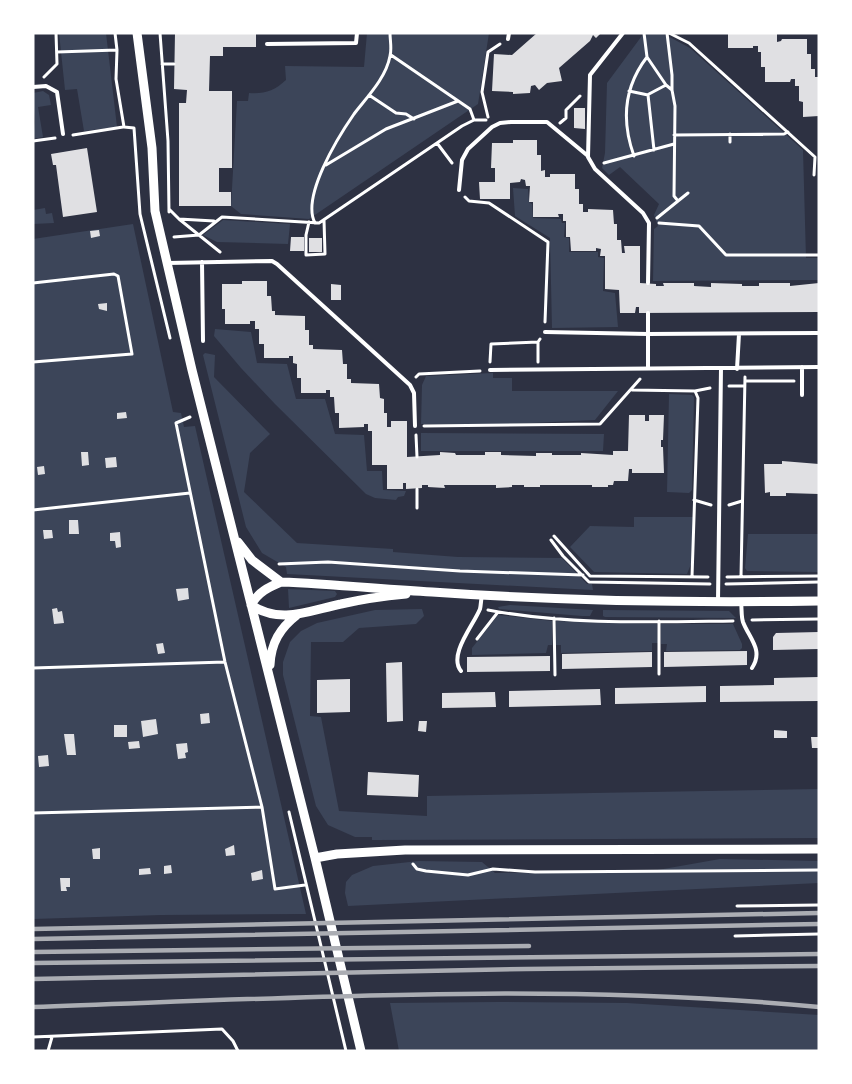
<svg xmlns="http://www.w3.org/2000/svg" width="852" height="1084" viewBox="0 0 852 1084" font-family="'Noto Sans',sans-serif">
  <rect width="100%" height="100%" fill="#2d3142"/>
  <path fill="#3c4559" d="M59 33H106L117 127 84 131 77 89 65 90Z
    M367 33H489L478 104 309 219 241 214 231 206 237 101H248L249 93C265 94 274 91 286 80L285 66 364 67Z
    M644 33H662L690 48 803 150 806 258H819V280L653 281 654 229 658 226 654 215 659 204 620 167 609 175 602 168 605 153 607 83Z
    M43 91 49 95 51 105 38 107 43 137 33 139 35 122 33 93Z
    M513 188 528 189 529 202 532 204 533 218 561 219 562 223H565L564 237 569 238V252H598V257L604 258 603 291 615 293 618 327 552 328 550 238 515 216Z
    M45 208 46 214 52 213 54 223 33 224V210Z
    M223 220 290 224 288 244 217 242 203 235Z
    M133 224 173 412 181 413 184 427 195 426 306 914 161 915 33 919V239Z
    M215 329 251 332 257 363 287 364 296 399H325L335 434 364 435 367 471H382L383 490 406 491 404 496 398 497 396 500 375 498 366 494 275 404 241 368 214 336Z
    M205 353 215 355 214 377 270 434 250 453 244 492 297 543 393 549V552L458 557 562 558 587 584H592L593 590 287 574 286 567 262 553 246 527 203 355Z
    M493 373V378H512V391H618L595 420 510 424H421L422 385 426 376Z
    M669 394 692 395 694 397 692 490 689 493 667 492Z
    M421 433 604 434 603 451H421Z
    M634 517H693L691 564 687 574 594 572 570 547 590 526 634 527Z
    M748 534H819V572L747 571 745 568Z
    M288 589 335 591 337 594 335 597 289 608Z
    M510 605 593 610 590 616H582L499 609 498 607Z
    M422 609 424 616 416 624 359 628 343 642H311L310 716 321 717 339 811 427 816V796L819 789V838L372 840V837H355L328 825 316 806 283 675V662L290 642 301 631 317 623 375 610Z
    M603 610 729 611 736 618 605 617 603 616Z
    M498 615 552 621V645H548L546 653 472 655V648Z
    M556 621 657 624 658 643H652V651L561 653V645H556Z
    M661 624H733L742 644V648L740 650 666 651 667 644H661Z
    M720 859 819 861V883L348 906 345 893 346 882 352 875 373 866 419 861 482 862 495 873 652 871Z
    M496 1002 627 1003 819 1015V1051H399L390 1003Z"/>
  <path fill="#e0e0e3" d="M175 33H256V47H223V56H210L209 91H232V168H219V192H231V206H179V103H186L187 90 174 89Z
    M537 33H601L596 38 593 35 590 41 559 68 562 81 547 83 539 90 535 85 531 86 530 93 513 94V92L492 91 494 54 512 55Z
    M728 33H774L777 34V42L781 41 782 39H807V54H811V69H815V77H819V116L803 117V102L799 101V86H795V79H791L790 82H765V67H761V52H758V46H753V48H728Z
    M574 108H585V129L574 128Z
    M513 140H537V155H541V171L545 170V177H550V174H575V189H579V204H583V212H588V209L613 210 614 224H617V240H621L622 253H625L624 246H640V283L656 284V286H664L663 283H694V286L711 287V283L742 284V286H759V283H790V286L819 283V312L639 313V307H636L635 313H620L619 290 605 289V256H600L601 249 596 248V251H571L570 237H566V221H563V214H558L559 217H533V202H529L530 186H526L525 180 521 179 520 182 510 183V199H480L479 182H495V168H491L492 143H513Z
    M87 148 97 212 63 217 56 165H53L51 154Z
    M99 230 100 236 91 238 90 231Z
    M291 237H304V251H290Z
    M309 238H322V252H309Z
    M242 281H267V296H271L272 311H275V315L305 316V330H309V345H313V349L342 350 343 364H347V379H351V383L379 384 380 398 384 399V413H387V427H391V421H407V457L440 455V452L455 453 456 455H485V452H501V455L536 456V453H552V455H581V453L613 455V451H628L629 415H645V421H649V415H664L663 440H661V447H663L664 473H632V469H629L628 481H614L613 485H608V487H592V485H540V487H524V485H512V487L496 488V485H444L445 488 428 487V485H422V488L406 489V483H403V489H387V465H372V431H368V424H364V427L339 428V413H335L334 397H330V390H326V393H301V378H297V364L293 363V356H289V358H264V344H259V329H255V321H250V324H225V309H222V284H242Z
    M331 284 341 285V300H331Z
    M107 303V311L99 309 98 304Z
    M126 412 127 418 117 419V413Z
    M81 452H88L89 465 82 466Z
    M116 457 117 467 106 468 105 458Z
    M782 461 819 464V494L786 493V496H770V492L765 493 764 464H782Z
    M44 466 45 474 38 475 37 467Z
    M69 520H78L79 534H69Z
    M43 530H52L53 538 44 539Z
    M120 532 121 547 116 548 115 541H110V533Z
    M188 588 189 599 178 601 176 589Z
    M57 608 58 612 62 611 64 623 54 624 52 609Z
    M819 632V649L773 650V637L776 633Z
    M163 643 165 653 158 654 156 644Z
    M747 651V665L664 667V652Z
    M652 652V667L562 669V654Z
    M550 656V671L467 672V657Z
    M402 662 403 721 387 722 386 663Z
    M819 677V701L720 702V686L774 685V678Z
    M350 679V712L317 713V680Z
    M706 686V702L615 704V688Z
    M600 689 601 705 509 707V691Z
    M495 692 496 707 442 708V693Z
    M209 713 210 723 201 724 200 714Z
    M156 719 158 734 143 737 141 721Z
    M419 721H427L426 732 418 731Z
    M114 725H127V737H114Z
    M774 730 787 731V738H774Z
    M64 734H74L76 755H67Z
    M811 737H819V748H812Z
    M139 741 140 748 129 749 128 742Z
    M187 743 188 752 185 753 186 758 178 759 176 744Z
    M48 755 49 766 39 767 38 756Z
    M368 772 419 775 418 797 367 795Z
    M234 845 235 855 226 856 225 849Z
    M100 848V859H93L92 849Z
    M171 865 172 873 164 874V866Z
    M150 868 151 874 139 875V869Z
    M262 870 263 879 252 881 251 873Z
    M60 878H70V887H66L67 891H61Z"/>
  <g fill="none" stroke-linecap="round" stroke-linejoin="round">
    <path stroke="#fff" stroke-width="3" d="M115 33 117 50 116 79 124 127 134 128 140 214 170 338
      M160 33 168 141 169 212
      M644 33 647 57 666 85 672 90 675 106 674 196 678 201 657 218
      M667 33 672 75V90
      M669 33 689 43 815 157 814 175
      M57 52 117 50
      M391 55 470 109 474 120
      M162 64H174
      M44 77 57 64 56 33
      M629 91 648 95 654 150
      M649 94 666 85
      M369 95 396 113 406 114 414 119
      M488 117 482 92 488 52 500 44
      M560 123 566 118V110L580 96
      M730 134V142
      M73 135 123 127
      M674 135 784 134 788 132
      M33 141 55 138
      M437 143 452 163
      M634 156C621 120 624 87 647 57
      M604 163 674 144
      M326 165 386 129 458 101
      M465 197 469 201 489 203 548 242 545 322
      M678 201 688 193
      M169 209 179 219 214 221
      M179 219 220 252
      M309 222 306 235V255L325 254 324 220
      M315 223C301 197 338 137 354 114 367 97 386 78 390 56 392 49 390 40 390 33
      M659 223 699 226 726 255H819
      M174 237 199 235 222 217 319 223 462 126 474 120H486
      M33 283 114 274 118 276 132 354 33 362
      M490 362 491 344 538 342
      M538 362V342L540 339
      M416 377 419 374 480 371
      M745 381H794
      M729 386H744
      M632 390 695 391 698 398 692 577
      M695 391 710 388
      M190 417 176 423 225 662 262 807 275 889 305 885
      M424 426 600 424 640 379
      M416 435 417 457
      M694 500 711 505
      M729 505 742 501
      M417 508V489
      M33 510 190 493
      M554 536 590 576 708 577
      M551 540 563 556 589 582 710 584
      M279 564 328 562 460 571 583 575
      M727 577 819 576
      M741 577 745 377
      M726 584 819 582
      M488 610C568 625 652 622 733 621
      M554 618 555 675
      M752 620 819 619
      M659 621V674
      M477 639 498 612
      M33 668 225 662
      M289 812 346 1051
      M33 813 262 807
      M413 864 417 869 426 871 468 875 493 869 535 872 819 870
      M737 906 819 905
      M735 936 819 934
      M33 1037 222 1029 233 1041 238 1051
      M48 1051 52 1037"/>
    <path stroke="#fff" stroke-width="4" d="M623 33 590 75 588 157 595 169 643 213 649 223 648 283
      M508 39 509 33
      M267 44 356 43 357 33
      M33 87 46 86 57 92 63 134
      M459 190 462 160 468 149 492 127 500 123 511 122H547L588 156
      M202 262 203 341
      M168 263 272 261 277 264 410 385 414 393 415 426
      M648 313V368
      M545 332 648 334 819 333
      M802 367V395
      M737 369 739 334
      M490 370 819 367
      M718 601 721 368
      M741 602C742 609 741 616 743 622 749 638 764 650 752 668
      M461 671C448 655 473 626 480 609 481 605 481 599 482 595"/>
    <path stroke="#fff" stroke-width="9" d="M137 33 152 148 155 211 192 370 315 858 361 1051
      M238 542 252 560 281 582
      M251 605C258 592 269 587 281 582 332 584 381 589 432 592 560 601 690 603 819 601
      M251 605C280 625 311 610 341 604 363 599 384 596 406 594
      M270 665C271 643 280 628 297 615
      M315 858 337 854 405 850 819 849"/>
    <path stroke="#abadb3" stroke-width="4.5" d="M33 929 819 913
      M33 939 819 924
      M33 952 529 946
      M33 963 819 954
      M33 979 526 969 819 966
      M33 1007C295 998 557 982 819 1007"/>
  </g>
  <rect width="852" height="1084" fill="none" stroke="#ffffff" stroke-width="69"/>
</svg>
